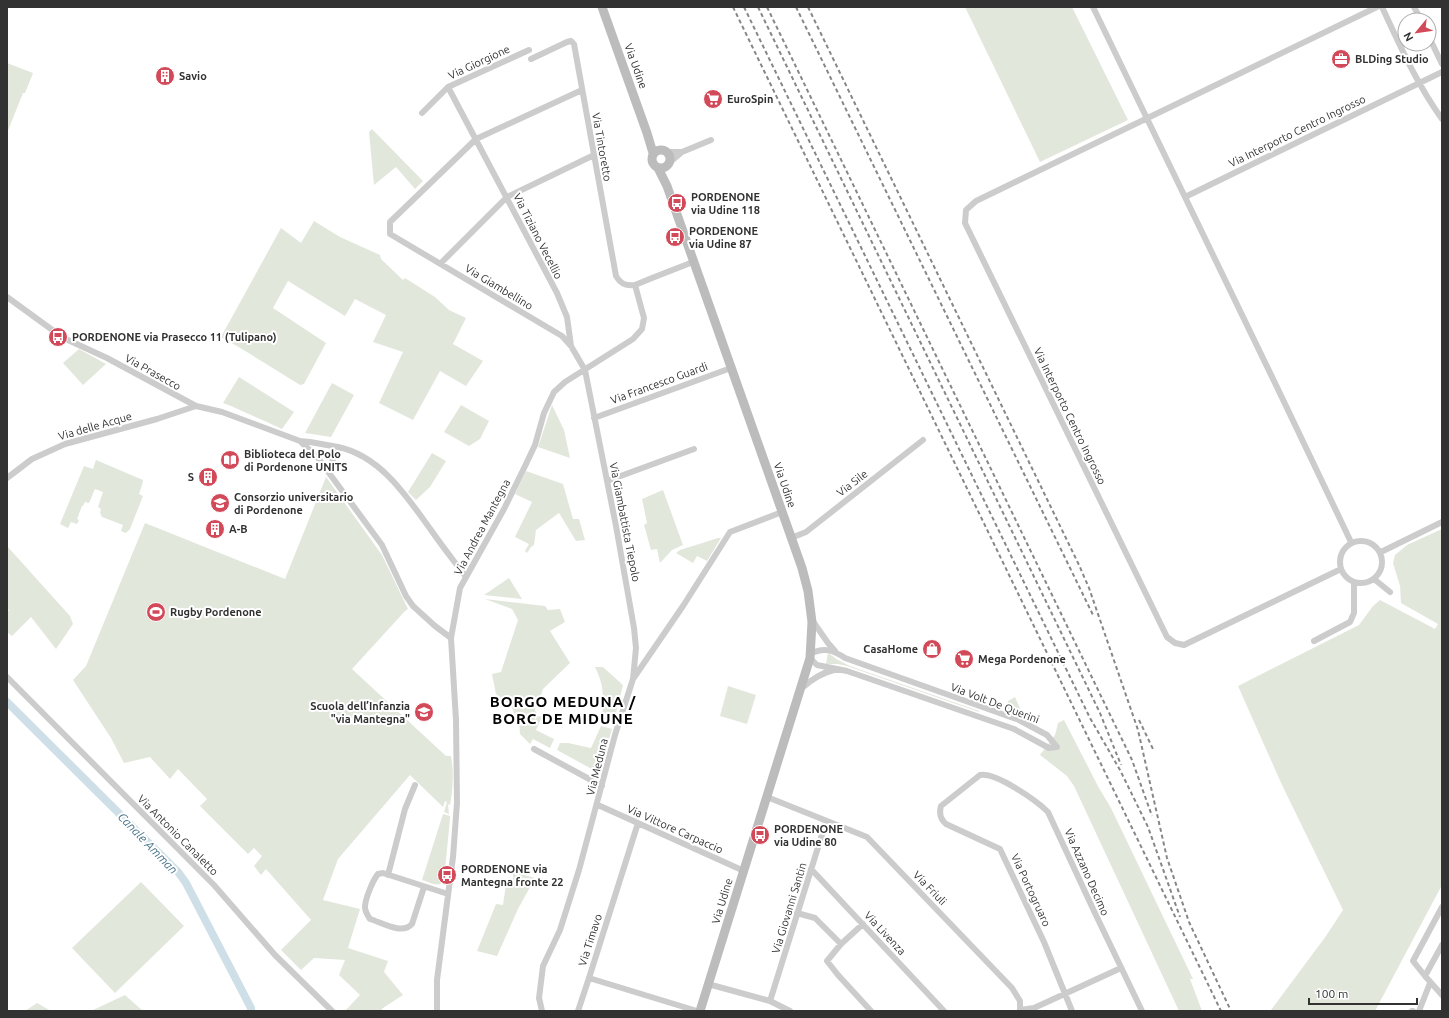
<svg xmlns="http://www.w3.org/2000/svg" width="1449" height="1018" viewBox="0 0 1449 1018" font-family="Ubuntu,sans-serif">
  <rect width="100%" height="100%" fill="#fff"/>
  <path fill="#e2e7dc" d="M965 7H1072L1128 120 1040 162Z
    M7 63 33 73 25 93H23L7 133Z
    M372 129 423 181 415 189 396 167 374 185 369 132Z
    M314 221 340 237 380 255 381 259 403 280 405 278 435 297 449 310 466 318 453 344 483 361 466 386 440 371 413 420 379 403 403 352 373 342 386 315 355 299 345 316 288 281 273 308 326 343 304 384 300 385C274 369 248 352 221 337L281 228 301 243Z
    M79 349 106 364 83 385 63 363Z
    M239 377 294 412 282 429 231 406 223 403Z
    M332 383 354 395 331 437 305 433Z
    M461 405 489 421 480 439 469 446 444 432Z
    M552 405 564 430 570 458 538 447Z
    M432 453 446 461 430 487 416 500 408 492Z
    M96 460 143 480 142 485 139 494 143 496 130 529 126 533 121 531 123 525 102 517 100 513 101 509 98 507 103 492 95 489 89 503 85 502 83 506H82L77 519 79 520 77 524 71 522 68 528 60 524 84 466 93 469Z
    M526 471 563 484 573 519H579L585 540 576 541 559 513 536 530 534 545 531 547 527 553 525 551 529 544 515 537 532 502 515 494Z
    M326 477 382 555 408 609 405 611 352 669 446 756H451C454 772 453 788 450 805L448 804 449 814 444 812 447 802 445 801 443 807 410 775 338 859 323 900 360 909 348 948 388 961 384 972 403 995 383 1008 381 1011H345L360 995 339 975 345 960 314 958 301 970 281 950 311 920 266 869 261 875 254 866 262 856 254 848 248 854 200 806 207 799 178 769 170 779 150 757 124 763 111 738 73 680 86 666 145 523 285 579Z
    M663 490 683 545 672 550 660 563 657 549 651 550 644 525 647 523 642 499Z
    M1442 529V885L1375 1011H1271V1010L1326 936 1343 910 1282 785 1238 686 1359 625 1373 606 1380 600 1435 629 1438 624 1401 603 1400 586 1393 563 1395 555 1407 545Z
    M718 538H721L707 561 697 556 693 563 676 553 680 550Z
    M7 546 70 616 73 624 56 649 31 617 12 636 7 632V612L9 610 7 608Z
    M509 578 522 599 484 595Z
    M485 599 545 606 548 610 560 609 565 622 550 631 570 663 543 689 540 698 537 700 535 710 538 716 542 717 536 730 554 739 550 748 533 739 530 744 520 734 519 719H515C513 703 508 703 496 694L492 674 501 672 518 620 512 609Z
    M828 653 838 660 850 666 979 711V712L847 666 838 664H826Z
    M595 667H603L623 685 614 721 602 718C604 698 604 685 595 667Z
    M728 686 756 695 747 724 720 716Z
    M1015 697 1023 715 1009 711 1007 707 1008 701Z
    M1064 720 1099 788 1111 808 1193 979H1190L1202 1011H1179L1074 786 1067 776 1040 755 1055 735 1058 723Z
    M601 726 612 729 599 773 557 750 560 743H568L591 748Z
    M443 814 450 816V819L444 880C439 889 430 882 422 880Z
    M513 872 535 878 518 909 497 956 477 951 496 904 503 905 506 884 513 879Z
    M141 882 184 926 115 993 72 948Z
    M125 995 143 1011H91Z
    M37 1003 51 1011H25Z"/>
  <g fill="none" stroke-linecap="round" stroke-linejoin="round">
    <path stroke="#cedfe8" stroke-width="8" d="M7 702 178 872 186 883 251 1008V1011"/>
    <path stroke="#ccc" stroke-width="6" d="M1093 7 1275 383 1351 542
      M1382 7C1400 46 1417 84 1442 119
      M1414 7 1421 20
      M1429 37 1442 64
      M529 50 448 87 557 293 567 317 571 346
      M531 59 567 42 571 41 574 44 616 276C621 284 625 286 635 285
      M582 90 476 139 390 222V234L562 336 571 346 585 370 616 526 634 628 636 648 633 679
      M422 113 448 87
      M666 152H682
      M669 163 682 152 711 140
      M1185 197 1442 72
      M441 263 507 197 594 155
      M7 297 51 329 68 340 107 358 196 406 222 412 300 441 318 458 382 545 406 596 413 606 435 626 451 638
      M594 418 731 368
      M300 441 310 442 338 447 332 462 330 474
      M338 447C381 456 407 497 431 530 442 546 454 561 466 577
      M7 478 32 459 65 444 157 419 196 406
      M607 481 694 449
      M791 538 806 532 923 440
      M1340 562a21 21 0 1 1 42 0a21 21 0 1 1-42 0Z
      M1381 552 1442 522
      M1341 569 1184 645 1175 643 1167 637 965 223 966 210 976 201 1377 7
      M1374 579 1390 592
      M812 620 828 643 835 651
      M1314 641 1350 622 1354 613V583
      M810 658 817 665 847 671 1014 729 1049 748 1057 747 1047 735 1019 720 845 658C833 650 824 647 810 654
      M7 677 214 885 275 955 332 1011
      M802 688C812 679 821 673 834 670
      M534 749 602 786
      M767 797 867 837 1012 988 1020 1001V1011
      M598 805 744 871
      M638 823 589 978 697 1011
      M811 869 944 1011
      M388 875 405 809 415 785
      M424 887 412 924C402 935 383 923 370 919 368 916 365 912 365 907 365 899 373 880 378 874L383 873 448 894
      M797 913 815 918 841 944 827 961 838 975 871 1011
      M841 944 863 924
      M1442 945 1425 976 1442 995
      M1425 976 1413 961 1442 907
      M708 984 770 1001 790 1011
      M770 1001 825 825V821
      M1020 1010 1034 1008 1121 968
      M437 1011V980L453 857 457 803 456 720 451 638 460 588 504 509 526 464 535 445 544 413 554 392 565 382 633 339 642 329 644 318 635 285 652 278 693 262
      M542 1011 539 998 543 966 560 930 579 870 615 735 633 679 683 606 730 532 782 512
      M578 1011 589 978
      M1072 1011 1044 942 1000 849 946 824C940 819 939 813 941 806L980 775C996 772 1037 801 1048 812L1094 911 1142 1011
      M1412 1011H1413
      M1419 1011 1430 983"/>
    <path stroke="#bcbcbc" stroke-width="9" d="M602 7 647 133 653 153
      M652 159a9 9 0 1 1 18 0a9 9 0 1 1-18 0Z
      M658 168 667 186 802 568 808 591 812 622 810 658 700 1011"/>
    <path stroke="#878787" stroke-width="2" stroke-dasharray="4 3" stroke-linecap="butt" d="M733 7 1221 1011
      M744 7 1090 718 1120 770 1148 827 1180 917
      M758 7 1100 713 1121 765
      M767 7 1132 760 1152 816
      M796 7 1093 615
      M808 7 1079 565 1089 588 1138 730 1167 858 1189 922 1231 1011
      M1139 720 1153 749"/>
  </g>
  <defs>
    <symbol id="office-disc" viewBox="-11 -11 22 22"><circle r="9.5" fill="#d24a59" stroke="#fff"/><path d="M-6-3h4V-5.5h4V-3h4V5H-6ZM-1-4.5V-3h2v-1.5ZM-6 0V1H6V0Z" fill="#fff"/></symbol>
    <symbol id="building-disc" viewBox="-11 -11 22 22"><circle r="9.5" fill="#d24a59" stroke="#fff"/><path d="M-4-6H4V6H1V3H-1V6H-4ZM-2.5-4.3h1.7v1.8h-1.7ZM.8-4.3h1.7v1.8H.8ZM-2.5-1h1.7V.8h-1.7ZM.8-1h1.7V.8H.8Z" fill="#fff"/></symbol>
    <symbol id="supermarket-disc" viewBox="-11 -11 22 22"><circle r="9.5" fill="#d24a59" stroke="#fff"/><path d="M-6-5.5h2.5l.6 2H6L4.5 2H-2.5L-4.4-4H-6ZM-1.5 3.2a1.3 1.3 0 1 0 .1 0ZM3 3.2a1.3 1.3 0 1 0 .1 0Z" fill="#fff"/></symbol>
    <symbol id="bus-disc" viewBox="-11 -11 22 22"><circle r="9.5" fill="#d24a59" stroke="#fff"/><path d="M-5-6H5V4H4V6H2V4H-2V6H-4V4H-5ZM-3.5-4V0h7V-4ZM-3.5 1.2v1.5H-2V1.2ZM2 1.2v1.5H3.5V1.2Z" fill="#fff"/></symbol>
    <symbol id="library-disc" viewBox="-11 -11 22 22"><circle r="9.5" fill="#d24a59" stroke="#fff"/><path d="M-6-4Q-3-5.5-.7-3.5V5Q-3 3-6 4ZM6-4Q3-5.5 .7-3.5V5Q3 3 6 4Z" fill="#fff"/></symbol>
    <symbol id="university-disc" viewBox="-11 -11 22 22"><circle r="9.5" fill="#d24a59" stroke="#fff"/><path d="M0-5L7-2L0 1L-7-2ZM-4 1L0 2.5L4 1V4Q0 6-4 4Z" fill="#fff"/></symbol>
    <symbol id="stadium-disc" viewBox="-11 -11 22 22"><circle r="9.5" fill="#d24a59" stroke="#fff"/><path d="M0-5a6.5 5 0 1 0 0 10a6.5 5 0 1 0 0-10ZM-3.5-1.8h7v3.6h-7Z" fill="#fff"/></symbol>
    <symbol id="shop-disc" viewBox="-11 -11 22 22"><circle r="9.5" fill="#d24a59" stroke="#fff"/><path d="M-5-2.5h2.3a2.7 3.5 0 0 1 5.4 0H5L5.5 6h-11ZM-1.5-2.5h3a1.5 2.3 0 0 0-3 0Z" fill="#fff"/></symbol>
    <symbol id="school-disc" viewBox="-11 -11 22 22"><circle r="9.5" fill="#d24a59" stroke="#fff"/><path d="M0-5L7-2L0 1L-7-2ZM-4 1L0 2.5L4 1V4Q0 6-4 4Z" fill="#fff"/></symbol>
  </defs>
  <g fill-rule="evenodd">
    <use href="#office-disc" x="1330" y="48" width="22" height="22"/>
    <use href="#building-disc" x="154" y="65" width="22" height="22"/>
    <use href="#supermarket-disc" x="702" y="88" width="22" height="22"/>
    <use href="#bus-disc" x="666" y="192" width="22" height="22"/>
    <use href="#bus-disc" x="664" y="226" width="22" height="22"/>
    <use href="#bus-disc" x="47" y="326" width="22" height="22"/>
    <use href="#library-disc" x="219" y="449" width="22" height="22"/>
    <use href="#building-disc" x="197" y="466" width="22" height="22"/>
    <use href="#university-disc" x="209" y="492" width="22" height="22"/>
    <use href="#building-disc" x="204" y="518" width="22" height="22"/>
    <use href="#stadium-disc" x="145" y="601" width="22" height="22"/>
    <use href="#shop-disc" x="921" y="638" width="22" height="22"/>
    <use href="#supermarket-disc" x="953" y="648" width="22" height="22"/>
    <use href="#school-disc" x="413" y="701" width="22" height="22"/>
    <use href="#bus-disc" x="749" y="824" width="22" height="22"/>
    <use href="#bus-disc" x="436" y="864" width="22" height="22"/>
  </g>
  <g text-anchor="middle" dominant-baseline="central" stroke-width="4" stroke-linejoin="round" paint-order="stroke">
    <g font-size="11" font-weight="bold" fill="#323232" stroke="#fff" text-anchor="start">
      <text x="1355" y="59">BLDing Studio</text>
      <text x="179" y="76">Savio</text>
      <text x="727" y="99">EuroSpin</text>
      <text x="691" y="197">PORDENONE<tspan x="691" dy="13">via Udine 118</tspan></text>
      <text x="689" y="231">PORDENONE<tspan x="689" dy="13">via Udine 87</tspan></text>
      <text x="72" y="337">PORDENONE via Prasecco 11 (Tulipano)</text>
      <text x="244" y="454">Biblioteca del Polo<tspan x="244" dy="13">di Pordenone UNITS</tspan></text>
      <text x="194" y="477" text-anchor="end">S</text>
      <text x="234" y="497">Consorzio universitario<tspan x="234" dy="13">di Pordenone</tspan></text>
      <text x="229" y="529">A-B</text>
      <text x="170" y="612">Rugby Pordenone</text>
      <text x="918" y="649" text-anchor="end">CasaHome</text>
      <text x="978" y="659">Mega Pordenone</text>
      <text x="410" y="706" text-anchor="end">Scuola dell’Infanzia<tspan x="410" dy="13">"via Mantegna"</tspan></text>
      <text x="774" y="829">PORDENONE<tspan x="774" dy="13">via Udine 80</tspan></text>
      <text x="461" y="869">PORDENONE via<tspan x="461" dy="13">Mantegna fronte 22</tspan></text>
    </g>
    <g font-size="11" fill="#323232" stroke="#fff">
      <text transform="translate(479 62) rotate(-25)">Via Giorgione</text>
      <text transform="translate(636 66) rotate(70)">Via Udine</text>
      <text transform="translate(1297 131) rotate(-26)">Via Interporto Centro Ingrosso</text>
      <text transform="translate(602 147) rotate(80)">Via Tintoretto</text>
      <text transform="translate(538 236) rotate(63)">Via Tiziano Vecellio</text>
      <text transform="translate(499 287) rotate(31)">Via Giambellino</text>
      <text transform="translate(153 372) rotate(29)">Via Prasecco</text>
      <text transform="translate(659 383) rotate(-20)">Via Francesco Guardi</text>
      <text transform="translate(1070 416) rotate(64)">Via Interporto Centro Ingrosso</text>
      <text transform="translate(95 426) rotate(-16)">Via delle Acque</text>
      <text transform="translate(852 483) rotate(-38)">Via Sile</text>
      <text transform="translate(785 485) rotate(71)">Via Udine</text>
      <text transform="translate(625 522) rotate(79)">Via Giambattista Tiepolo</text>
      <text transform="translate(482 527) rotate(-62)">Via Andrea Mantegna</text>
      <text transform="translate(995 703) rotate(21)">Via Volt De Querini</text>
      <text transform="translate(597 767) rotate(-76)">Via Meduna</text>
      <text transform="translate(675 829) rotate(24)">Via Vittore Carpaccio</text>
      <text transform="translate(178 835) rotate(45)">Via Antonio Canaletto</text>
      <text transform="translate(1087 872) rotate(66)">Via Azzano Decimo</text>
      <text transform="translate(930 888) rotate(46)">Via Friuli</text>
      <text transform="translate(1031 890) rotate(65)">Via Portogruaro</text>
      <text transform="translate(722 901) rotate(-73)">Via Udine</text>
      <text transform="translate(789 908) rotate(-73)">Via Giovanni Santin</text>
      <text transform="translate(885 933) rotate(47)">Via Livenza</text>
      <text transform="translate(590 940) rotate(-72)">Via Timavo</text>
    </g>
    <g font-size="12" font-style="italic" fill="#48748b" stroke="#fff">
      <text transform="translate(148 843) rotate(46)">Canale Amman</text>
    </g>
    <g font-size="15" font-weight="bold" letter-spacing="1" fill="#000" stroke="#fff">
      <text x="563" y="701">BORGO MEDUNA /<tspan x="563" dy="17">BORC DE MIDUNE</tspan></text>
    </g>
  </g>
  <rect width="1449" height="1018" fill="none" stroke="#323232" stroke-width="16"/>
  <g transform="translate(1417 32) rotate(241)"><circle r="19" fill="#ffffff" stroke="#adadad"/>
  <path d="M0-3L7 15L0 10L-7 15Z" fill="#d24a59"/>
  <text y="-6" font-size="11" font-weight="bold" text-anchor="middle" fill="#323232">N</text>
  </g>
  <path d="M1309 998v6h108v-6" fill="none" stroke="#323232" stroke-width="2"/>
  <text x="1315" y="998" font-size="12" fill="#323232" stroke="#ffffff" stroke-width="3" paint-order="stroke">100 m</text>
</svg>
